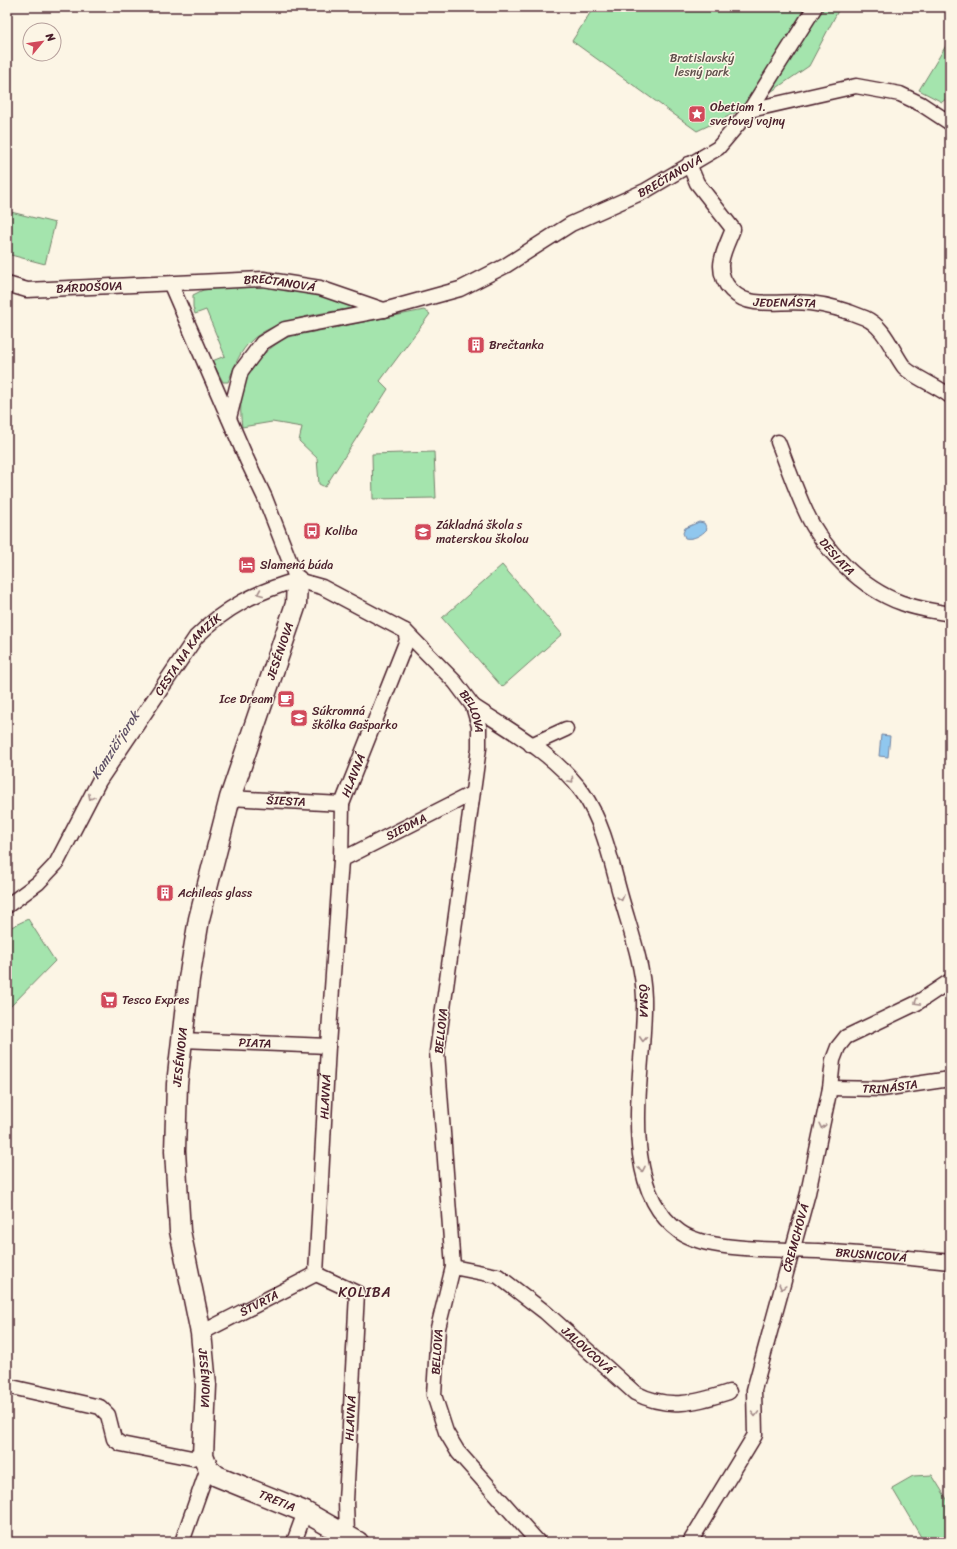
<svg xmlns="http://www.w3.org/2000/svg" width="957" height="1549" viewBox="0 0 957 1549" font-family="Sriracha,sans-serif">
  <rect width="100%" height="100%" fill="#fcf5e5"/>
  <filter id="ink" filterUnits="userSpaceOnUse"><feTurbulence type="fractalNoise" baseFrequency=".025" numOctaves="2"/><feDisplacementMap in="SourceGraphic" scale="8" xChannelSelector="R" yChannelSelector="G"/><feConvolveMatrix kernelMatrix="1 2 1 2 8 2 1 2 1" color-interpolation-filters="sRGB"/></filter>
  <g filter="url(#ink)">
    <path fill="#a4e4ad" stroke="#77826c" d="M594 7H840L809 66 750 106 697 131 572 41Z
      M950 39V96L942 102 919 90Z
      M7 211 55 223 45 264 7 254Z
      M236 286 292 287 366 306C332 312 272 317 248 344 238 355 234 368 228 382H223L212 361 225 356 206 310 195 314 193 307V295L203 290Z
      M424 310 430 314 380 381 388 389 325 487 319 484 317 458 299 441 302 427 272 422 242 427C236 385 251 357 288 337Z
      M434 452 436 498 373 499 372 454Z
      M502 565 562 634 502 687 442 618Z
      M28 919 55 961 9 1008 7 1016V929Z
      M932 1475 950 1504V1542H924L892 1488 913 1476Z"/>
    <path fill="#90c7ee" stroke="#7484a0" d="M699 522 704 523 707 529C702 535 693 540 685 538L683 533 685 528Z
      M881 735 890 736 888 757 879 756Z"/>
    <g fill="none" stroke-linecap="round" stroke-linejoin="round">
      <defs>
        <g id="street">
          <path d="M750 110 856 86 900 94 921 104 950 123"/>
          <path id="s1" d="M689 164 697 183 733 229C729 240 721 254 721 266 721 285 737 300 755 302 773 304 792 301 810 303 828 305 848 311 865 318 885 327 892 351 904 367 910 375 939 387 950 396"/>
          <path id="s2" d="M7 284 27 290 263 279 320 288 384 310"/>
          <path d="M171 285 247 460 265 498 297 580"/>
          <path id="s3" d="M229 418 241 371 262 343 285 329 384 310 460 289 505 266 571 224 645 191 718 148 750 110 815 7"/>
          <path id="s4" d="M778 442C787 465 795 488 805 510 822 549 862 589 902 603 917 609 934 611 950 614"/>
          <path id="s5" d="M297 580 322 587 405 631 455 682 473 706 479 726V748L437 1052 453 1267 438 1328 434 1395 446 1432 458 1452 538 1542"/>
          <path id="s6" d="M473 706C511 731 556 755 583 793 605 825 612 867 623 904 632 935 643 966 644 998 646 1068 614 1185 680 1232 708 1252 783 1249 818 1251 862 1254 906 1257 950 1262"/>
          <path d="M531 745 566 729"/>
          <path id="s7" d="M230 798 342 804"/>
          <path id="s8" d="M341 860 471 794"/>
          <path id="s9" d="M7 906 38 883 56 864 99 781 196 637C226 607 256 592 297 580"/>
          <path id="s10" d="M182 1040 328 1046"/>
          <path id="s11" d="M830 1088 882 1089 950 1079"/>
          <path id="s12" d="M453 1267 498 1276 545 1312 635 1393C668 1410 695 1403 729 1392"/>
          <path id="s13" d="M201 1333 316 1274"/>
          <path d="M7 1386 100 1407 108 1415 114 1439 121 1444 192 1458 203 1455"/>
          <path id="s14" d="M347 1535 346 1501 357 1293 316 1274 328 1046 341 860 342 804 407 640 405 631"/>
          <path d="M182 1542 208 1468"/>
          <path d="M294 1542 305 1512"/>
          <path id="s15" d="M690 1542 755 1435 754 1390 808 1193 830 1088 833 1060 838 1047 846 1037 917 1003 950 981"/>
        </g>
        <g id="secondary">
          <path id="s16" d="M297 580 296 604 230 798 199 919 189 979 177 1084 175 1151 180 1231 201 1333 206 1385 203 1455 208 1468 217 1476 305 1512 358 1542"/>
        </g>
      </defs>
      <use href="#street" stroke="#4a1f2b" stroke-width="17"/>
      <use href="#secondary" stroke="#4a1f2b" stroke-width="23"/>
      <use href="#street" stroke="#fcf5e5" stroke-width="14"/>
      <use href="#secondary" stroke="#fcf5e5" stroke-width="20"/>
    </g>
    <defs><path id="oneway-chevron" d="M-2-3.5L2.5 0L-2 3.5" fill="none" stroke-width="1.6" stroke-linecap="round" stroke-linejoin="round"/></defs>
    <g stroke="#a38a88">
      <use href="#oneway-chevron" transform="translate(260 593) rotate(157)"/>
      <use href="#oneway-chevron" transform="translate(571 780) rotate(49)"/>
      <use href="#oneway-chevron" transform="translate(91 797) rotate(118)"/>
      <use href="#oneway-chevron" transform="translate(621 898) rotate(74)"/>
      <use href="#oneway-chevron" transform="translate(917 1002) rotate(150)"/>
      <use href="#oneway-chevron" transform="translate(643 1039) rotate(93)"/>
      <use href="#oneway-chevron" transform="translate(822 1126) rotate(103)"/>
      <use href="#oneway-chevron" transform="translate(642 1169) rotate(78)"/>
      <use href="#oneway-chevron" transform="translate(782 1287) rotate(105)"/>
      <use href="#oneway-chevron" transform="translate(755 1414) rotate(89)"/>
    </g>
  </g>
  <defs>
    <symbol id="sight-square" viewBox="-11 -11 22 22"><rect x="-9" y="-9" width="18" height="18" rx="4" fill="#d1495b" stroke="#fcf5e5"/><path d="M0-6L1.8-2.2L6-1.7L2.9 1.2L3.7 5.4L0 3.3L-3.7 5.4L-2.9 1.2L-6-1.7L-1.8-2.2Z" fill="#fff"/></symbol>
    <symbol id="building-square" viewBox="-11 -11 22 22"><rect x="-9" y="-9" width="18" height="18" rx="4" fill="#d1495b" stroke="#fcf5e5"/><path d="M-4-6H4V6H1V3H-1V6H-4ZM-2.5-4.3h1.7v1.8h-1.7ZM.8-4.3h1.7v1.8H.8ZM-2.5-1h1.7V.8h-1.7ZM.8-1h1.7V.8H.8Z" fill="#fff"/></symbol>
    <symbol id="bus-square" viewBox="-11 -11 22 22"><rect x="-9" y="-9" width="18" height="18" rx="4" fill="#d1495b" stroke="#fcf5e5"/><path d="M-5-6H5V4H4V6H2V4H-2V6H-4V4H-5ZM-3.5-4V0h7V-4ZM-3.5 1.2v1.5H-2V1.2ZM2 1.2v1.5H3.5V1.2Z" fill="#fff"/></symbol>
    <symbol id="school-square" viewBox="-11 -11 22 22"><rect x="-9" y="-9" width="18" height="18" rx="4" fill="#d1495b" stroke="#fcf5e5"/><path d="M0-5L7-2L0 1L-7-2ZM-4 1L0 2.5L4 1V4Q0 6-4 4Z" fill="#fff"/></symbol>
    <symbol id="hotel-square" viewBox="-11 -11 22 22"><rect x="-9" y="-9" width="18" height="18" rx="4" fill="#d1495b" stroke="#fcf5e5"/><path d="M-6-4.5h1.5V1H6V5H4.5V3h-9V5H-6ZM-4 0a1.8 1.8 0 1 1 3.6 0ZM.5 0V-2.5h3Q6-2.5 6 0Z" fill="#fff"/></symbol>
    <symbol id="cafe-square" viewBox="-11 -11 22 22"><rect x="-9" y="-9" width="18" height="18" rx="4" fill="#d1495b" stroke="#fcf5e5"/><path d="M-5.5-4.5H6V0H3Q3 3.5 0 3.5H-2.5Q-5.5 3.5-5.5 0ZM3-3.2v2h1.7v-2ZM-6 4.5H4V6H-6Z" fill="#fff"/></symbol>
    <symbol id="supermarket-square" viewBox="-11 -11 22 22"><rect x="-9" y="-9" width="18" height="18" rx="4" fill="#d1495b" stroke="#fcf5e5"/><path d="M-6-5.5h2.5l.6 2H6L4.5 2H-2.5L-4.4-4H-6ZM-1.5 3.2a1.3 1.3 0 1 0 .1 0ZM3 3.2a1.3 1.3 0 1 0 .1 0Z" fill="#fff"/></symbol>
  </defs>
  <g fill-rule="evenodd">
    <use href="#sight-square" x="687" y="104" width="20" height="20"/>
    <use href="#building-square" x="466" y="335" width="20" height="20"/>
    <use href="#bus-square" x="302" y="521" width="20" height="20"/>
    <use href="#school-square" x="413" y="522" width="20" height="20"/>
    <use href="#hotel-square" x="237" y="555" width="20" height="20"/>
    <use href="#cafe-square" x="276" y="689" width="20" height="20"/>
    <use href="#school-square" x="289" y="708" width="20" height="20"/>
    <use href="#building-square" x="155" y="883" width="20" height="20"/>
    <use href="#supermarket-square" x="99" y="990" width="20" height="20"/>
  </g>
  <g text-anchor="middle" dominant-baseline="central" stroke-width="3" stroke-linejoin="round" paint-order="stroke">
    <g font-size="12" fill="#60504c" stroke="#fcf5e5">
      <text x="702" y="58">Bratislavský<tspan x="702" dy="14">lesný park</tspan></text>
    </g>
    <g font-size="12" fill="#4a1f2b" stroke="#fcf5e5" text-anchor="start">
      <text x="710" y="107">Obetiam 1.<tspan x="710" dy="14">svetovej vojny</tspan></text>
      <text x="489" y="345">Brečtanka</text>
      <text x="436" y="525">Základná škola s<tspan x="436" dy="14">materskou školou</tspan></text>
      <text x="325" y="531">Koliba</text>
      <text x="260" y="565">Slamená búda</text>
      <text x="273" y="699" text-anchor="end">Ice Dream</text>
      <text x="312" y="711">Súkromná<tspan x="312" dy="14">škôlka Gašparko</tspan></text>
      <text x="178" y="893">Achileas glass</text>
      <text x="122" y="1000">Tesco Expres</text>
    </g>
    <g font-size="12" fill="#4a1f2b" stroke="#fcf5e5">
      <text stroke="none"><textPath href="#s3" startOffset="529">BREČTANOVÁ</textPath></text>
      <text stroke="none"><textPath href="#s2" startOffset="274">BREČTANOVÁ</textPath></text>
      <text stroke="none"><textPath href="#s2" startOffset="83">BÁRDOŠOVA</textPath></text>
      <text stroke="none"><textPath href="#s1" startOffset="202">JEDENÁSTA</textPath></text>
      <text stroke="none"><textPath href="#s4" startOffset="130">DESIATA</textPath></text>
      <text transform="translate(280 651) rotate(-71)">JESÉNIOVA</text>
      <text stroke="none"><textPath href="#s9" startOffset="313">CESTA NA KAMZÍK</textPath></text>
      <text stroke="none"><textPath href="#s5" startOffset="226">BELLOVA</textPath></text>
      <text stroke="none"><textPath href="#s14" startOffset="789">HLAVNÁ</textPath></text>
      <text stroke="none"><textPath href="#s7" startOffset="56">ŠIESTA</textPath></text>
      <text stroke="none"><textPath href="#s8" startOffset="73">SIEDMA</textPath></text>
      <text stroke="none"><textPath href="#s6" startOffset="359">ÔSMA</textPath></text>
      <text transform="translate(441 1031) rotate(-84)">BELLOVA</text>
      <text stroke="none"><textPath href="#s10" startOffset="73">PIATA</textPath></text>
      <text transform="translate(180 1057) rotate(-84)">JESÉNIOVA</text>
      <text stroke="none"><textPath href="#s11" startOffset="60">TRINÁSTA</textPath></text>
      <text stroke="none"><textPath href="#s14" startOffset="465">HLAVNÁ</textPath></text>
      <text stroke="none"><textPath href="#s15" startOffset="328">ČREMCHOVÁ</textPath></text>
      <text stroke="none"><textPath href="#s6" startOffset="797">BRUSNICOVÁ</textPath></text>
      <text stroke="none"><textPath href="#s13" startOffset="65">ŠTVRTÁ</textPath></text>
      <text stroke="none"><textPath href="#s12" startOffset="162">JALOVCOVÁ</textPath></text>
      <text transform="translate(437 1352) rotate(-86)">BELLOVA</text>
      <text stroke="none"><textPath href="#s16" startOffset="817">JESÉNIOVA</textPath></text>
      <text stroke="none"><textPath href="#s14" startOffset="117">HLAVNÁ</textPath></text>
      <text stroke="none"><textPath href="#s16" startOffset="985">TRETIA</textPath></text>
    </g>
    <g font-size="13" font-style="italic" fill="#5f5166" stroke="#fcf5e5">
      <text transform="translate(115 745) rotate(-57)">Kamzičí jarok</text>
    </g>
    <g font-size="14" letter-spacing="1" fill="#4a1f2b" stroke="#fcf5e5">
      <text x="365" y="1292">KOLIBA</text>
    </g>
  </g>
  <rect width="957" height="1549" fill="none" stroke="#fcf5e5" stroke-width="24"/>
  <rect x="12" y="12" width="933" height="1525" fill="none" stroke="#4a1f2b" stroke-width="1.5" filter="url(#ink)"/>
  <g transform="translate(42 42) rotate(61)"><circle r="19" fill="#fcf5e5" stroke="#b59f9b"/>
  <path d="M0-3L7 15L0 10L-7 15Z" fill="#d1495b"/>
  <text y="-6" font-size="11" font-weight="bold" text-anchor="middle" fill="#4a1f2b">N</text>
  </g>
</svg>
